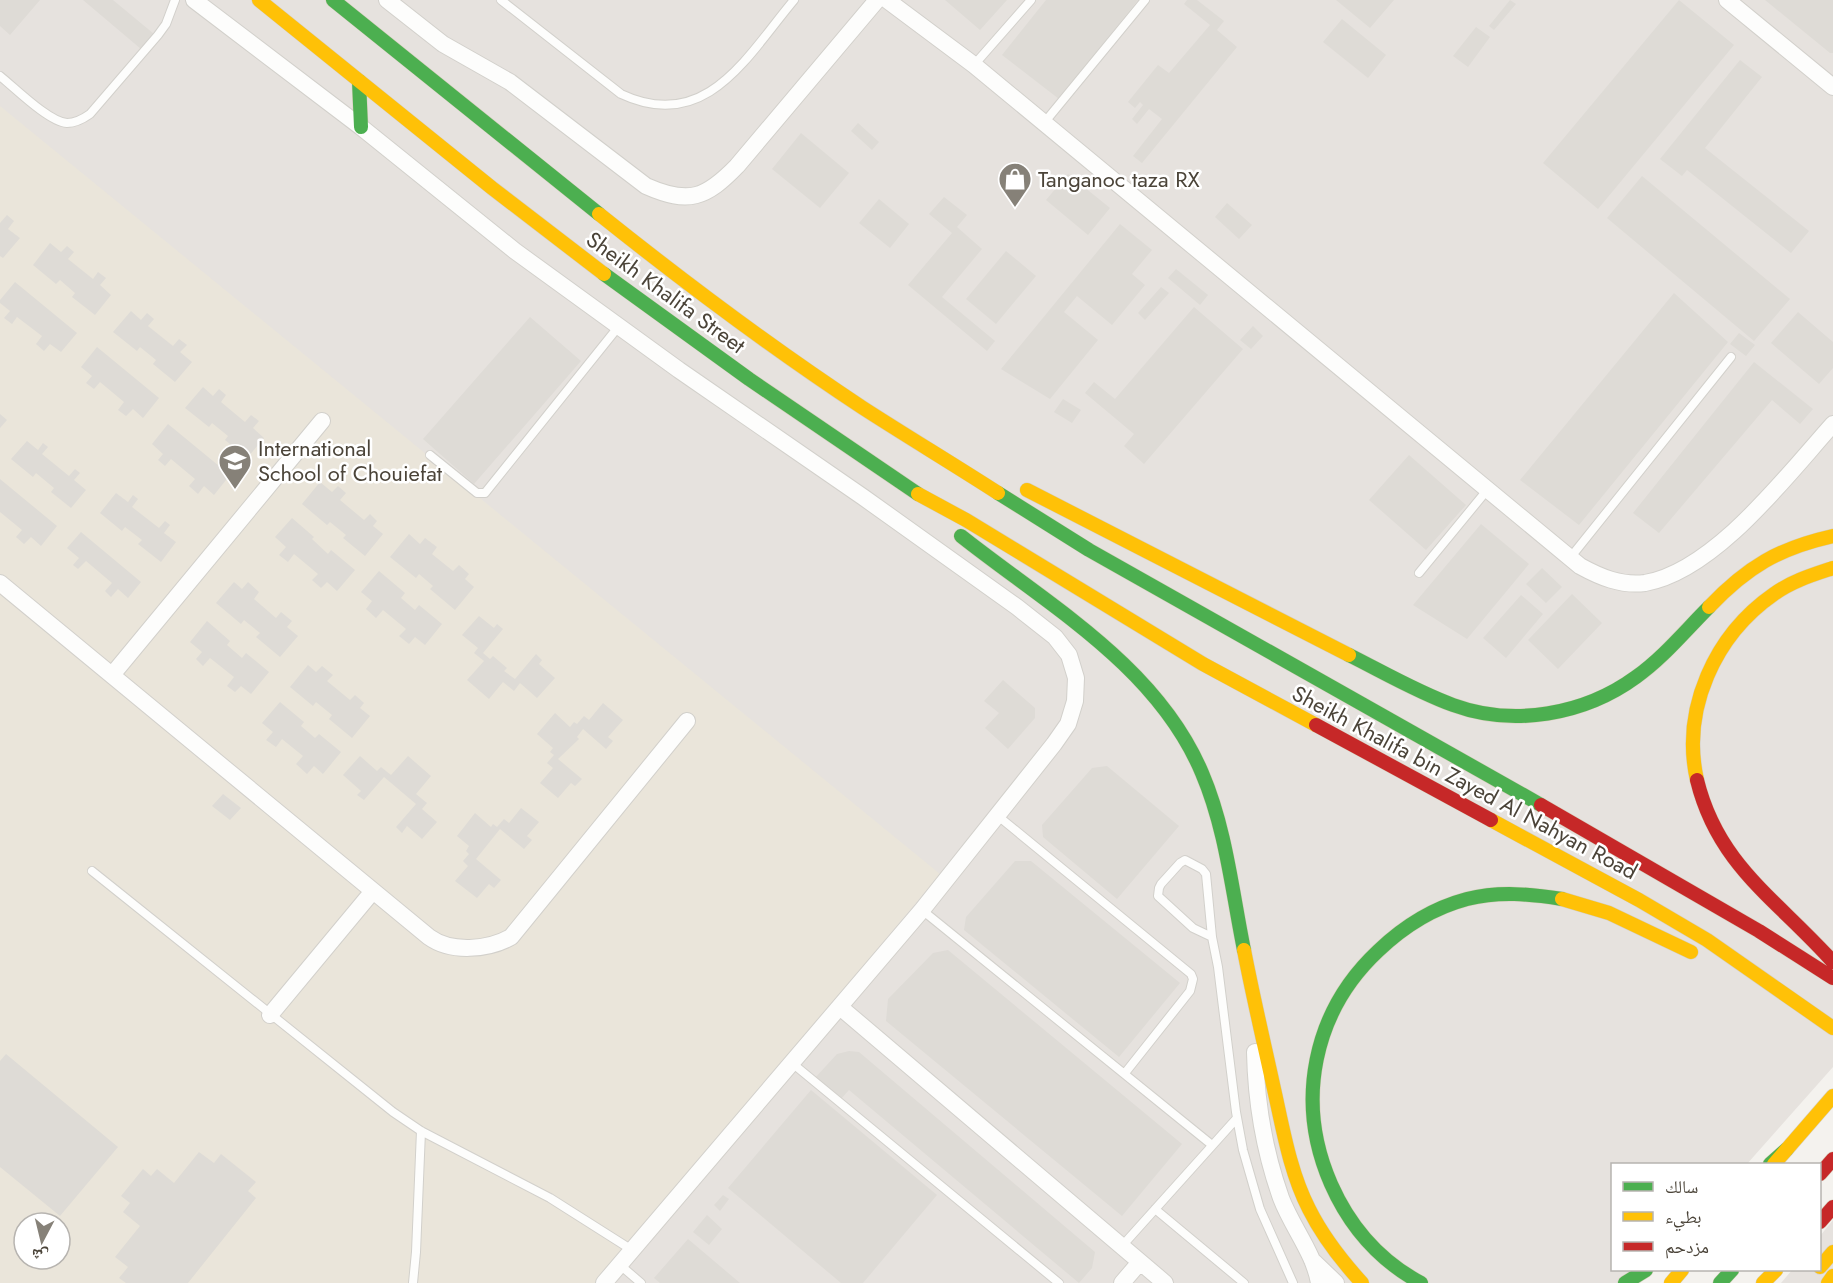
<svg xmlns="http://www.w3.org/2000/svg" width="1833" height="1283" viewBox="0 0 1833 1283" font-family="Jost,'Noto Naskh Arabic',sans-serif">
  <rect width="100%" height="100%" fill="#f4f2ee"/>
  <path fill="#e6e2de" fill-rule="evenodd" d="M0 0H1833V1067L1747 1164H1612V1270H1653L1640 1283H0ZM24 1223H60V1259H24Z
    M1833 1220V1283H1781L1792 1270H1820V1236Z"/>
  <path fill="#eae5da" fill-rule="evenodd" d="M0 106 940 874 598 1283H0ZM24 1223H60V1259H24Z"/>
  <path fill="#dedbd6" d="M0 0H40L10 35 0 26Z
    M83 0H113L154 34 141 49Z
    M945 0H1007L980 30Z
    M1046 0H1138L1059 99 1002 55Z
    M1187 0H1197L1224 21 1217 30 1237 47 1142 163 1133 156 1162 119 1149 109 1137 124 1132 119 1143 105 1140 102 1135 108 1128 102 1158 65 1169 73 1210 25 1184 4Z
    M1336 0H1394L1370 28Z
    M1510 0 1516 4 1494 30 1489 26Z
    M1679 0 1734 45 1598 209 1543 163Z
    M1765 0H1833V53H1830Z
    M1342 19 1386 55 1368 78 1323 42Z
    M1476 27 1490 37 1468 67 1453 56Z
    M1740 60 1762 77 1705 148 1809 231 1791 253 1687 170 1682 176 1660 159Z
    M858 123 879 142 872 150 851 131Z
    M801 133 849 173 820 208 772 169Z
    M1068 174 1110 208 1088 235 1046 200Z
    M1642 176 1790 299 1754 341 1607 218Z
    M944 197 967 215 957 227 982 249 942 297 995 341 987 351 908 285 952 233 929 214Z
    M879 199 909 224 890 248 859 223Z
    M1227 203 1252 225 1239 239 1215 217Z
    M7 215 14 221 8 229 20 238 3 258 0 256V223Z
    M1120 224 1152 250 1132 274 1145 285 1112 325 1077 296 1064 312 1098 340 1050 399 1001 369Z
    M50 243 61 252 67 246 74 252 68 259 93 279 98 272 106 278 100 285 111 295 95 315 72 297 75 293 60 280 56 284 33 265Z
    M1006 251 1036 276 996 324 966 299Z
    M1176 269 1208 295 1200 305 1168 278Z
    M15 282 77 333 61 352 50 344 44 351 36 344 42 336 17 317 12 324 4 318 10 311 0 303V300Z
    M1161 287 1169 293 1145 320 1138 313Z
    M1674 293 1728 342 1579 525 1520 480Z
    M1194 307 1243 349 1144 464 1124 446 1134 434 1085 393 1094 382 1115 399Z
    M131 311 141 320 147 313 154 319 148 326 173 346 179 339 187 345 180 352 192 362 175 382 153 364 156 360 140 347 137 351 113 332Z
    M1798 312 1833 342V368L1819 384 1771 343Z
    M530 317 581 361 474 484 423 439Z
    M1253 326 1263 336 1251 349 1240 340Z
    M1739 333 1755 345 1746 356 1730 344Z
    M97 347 159 398 143 418 133 409 126 416 118 410 124 402 100 382 94 389 86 383 92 376 81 367Z
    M1754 362 1813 409 1800 424 1772 400 1659 533 1633 513Z
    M203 387 213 396 219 389 226 395 221 402 245 422 251 415 259 421 253 428 264 438 247 458 225 440 228 436 212 423 209 427 185 408Z
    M1063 399 1081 410 1072 423 1054 412Z
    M0 414 7 420 0 428Z
    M168 424 230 475 214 495 204 486 198 494 189 486 195 479 171 459 165 466 158 460 163 454 152 444Z
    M27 441 38 450 43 443 48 447 42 454 69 476 75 469 80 473 74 480 86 490 71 508 51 492 54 488 36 473 33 477 11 459Z
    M1409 455 1466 505 1426 550 1369 500Z
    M0 479 57 526 41 546 31 537 24 544 16 537 22 530 0 512Z
    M320 482 332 492 338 486 346 493 340 500 364 520 370 514 377 521 373 526 383 534 365 556 343 538 346 535 330 522 327 525 302 504Z
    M116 493 128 502 133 495 138 499 132 507 159 528 165 521 170 525 164 533 176 542 161 562 138 544 142 540 125 527 122 531 100 513Z
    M292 518 314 537 312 539 328 554 331 550 355 570 337 591 327 582 321 588 312 580 318 574 294 554 288 562 279 555 286 547 275 537Z
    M1481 524 1529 564 1467 639 1413 605Z
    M81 532 141 582 128 598 118 589 111 597 105 591 112 583 86 561 78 569 73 565 79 558 67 548Z
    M409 534 420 544 425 538 437 547 432 554 453 571 459 565 469 574 465 579 474 587 455 610 430 589 433 586 419 574 416 578 390 557Z
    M1542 568 1562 587 1546 603 1526 584Z
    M379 571 405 593 401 598 415 610 419 605 442 624 425 645 415 637 409 644 399 636 406 629 383 610 376 618 366 609 372 601 361 592Z
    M234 582 242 589 248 582 259 592 254 599 276 618 281 612 292 621 287 627 298 636 280 657 256 637 260 633 244 620 241 624 216 603Z
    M1572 594 1602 623 1558 669 1528 640Z
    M1521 595 1543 614 1506 658 1483 638Z
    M479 616 494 628 497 624 503 629 483 653 490 659 493 656 507 668 504 671 515 679 536 654 542 660 539 664 555 678 537 698 520 683 514 691 503 682 489 699 467 680 484 661 474 653 478 648 462 635Z
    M207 621 230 641 227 645 242 658 246 653 269 672 251 694 241 686 235 692 227 686 234 677 210 658 203 666 196 659 202 652 190 642Z
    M308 665 316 672 322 666 333 675 327 681 350 700 355 695 364 703 360 708 370 716 352 738 329 719 332 715 316 702 313 706 290 687Z
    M1003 680 1035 708V718L1008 749 985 728 999 713 984 701Z
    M280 702 304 722 301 726 315 738 319 734 341 752 323 774 314 766 307 774 296 764 303 756 282 739 276 747 266 740 273 732 262 723Z
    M603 703 623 720 608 737 613 741 606 749 583 729 577 737 579 739 558 759 582 779 575 786 571 783 558 798 540 783 553 768 547 763 554 755 550 752 553 748 537 734 555 713 570 727 574 722 577 724 584 716 589 720Z
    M360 756 377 771 381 767 391 775 408 756 431 776 416 794 427 803 422 809 437 822 422 839 407 826 402 833 396 827 416 804 384 777 364 800 357 795 361 791 343 775Z
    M1107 766 1179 826 1117 899 1043 837 1042 825 1092 768Z
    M223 794 241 808 230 820 212 806Z
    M521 808 539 822 527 836 532 840 524 849 500 829 476 859 501 880 494 888 489 884 477 898 455 881 468 866 463 861 469 854 466 851 469 846 457 836 475 813 491 827 493 824 497 827 504 819 509 823Z
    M1015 861H1031L1180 983 1119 1057 964 930 966 917Z
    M948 950 1182 1144 1122 1216 886 1021 888 999 933 953Z
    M849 1051 859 1052 1095 1252 1092 1268 1079 1283 849 1090 840 1100 814 1079 837 1054Z
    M6 1054 118 1147 60 1216 0 1167V1061Z
    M811 1090 937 1195 863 1283H841L728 1188Z
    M199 1152 214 1163 221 1154 256 1182 248 1191 256 1198 188 1283H126L119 1278 128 1267 115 1257 140 1226 123 1212 130 1203 121 1196 143 1169 151 1176 157 1169 174 1183Z
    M723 1195 729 1199 720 1211 714 1205Z
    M707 1215 722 1229 709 1245 693 1232Z
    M688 1239 740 1283H660L654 1278Z"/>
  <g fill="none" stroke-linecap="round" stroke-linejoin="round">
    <defs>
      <path id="lane" d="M501 0 621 94C706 134 747 56 794 0
        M974 65 1031 0
        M0 76C15 88 49 122 67 123 76 123 83 119 90 114L158 35 166 24 175 0
        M1044 123 1145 0
        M430 455 477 493H485L619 326
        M1570 558 1731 357
        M1419 573 1488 489
        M998 816 1191 974 1193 979 1190 991 1125 1073
        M1185 860 1202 869 1206 874 1212 937 1193 928 1158 896 1159 888 1161 884 1180 863Z
        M92 871 393 1112 421 1131 550 1198 632 1250
        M922 910 1212 1145
        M1212 937 1218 967 1236 1112 1243 1150 1260 1209 1293 1283
        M792 1063 1059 1283
        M1155 1209 1244 1283
        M1122 1246 1237 1118
        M620 1265 641 1283
        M413 1283 416 1252 421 1131"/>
      <path id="street" d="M194 0 361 127 515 251 679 370 863 497 1017 607 1055 637 1069 655 1076 678 1075 701 1068 724 1054 744 922 910 604 1283
        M387 0 443 44 510 82 646 186C689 205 706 198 737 166L877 0
        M887 0 974 65 1580 566C1600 577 1621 586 1645 583 1715 571 1788 474 1833 424
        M1727 0 1833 87
        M0 583 429 937C451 953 488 950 511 937L687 721
        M112 675 322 421
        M840 1007 1165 1283
        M270 1015 373 891
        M1255 1052C1256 1101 1265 1153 1281 1198 1292 1227 1314 1253 1319 1283
        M1312 1260 1336 1283
        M1122 1283 1140 1262"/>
      <path id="fast" d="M333 0 599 214
        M359 81 361 127
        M604 274 749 379 918 494
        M998 493 1089 550 1541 805
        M961 536C1048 605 1157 666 1202 773 1226 829 1232 891 1244 950
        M1349 655C1383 672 1417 692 1453 705 1513 727 1584 715 1636 677 1663 658 1685 631 1709 607
        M1770 1164 1787 1149
        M1421 1283C1380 1261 1350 1227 1331 1184 1295 1102 1313 1012 1378 951 1403 927 1433 908 1467 899 1499 891 1530 894 1562 899
        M1625 1283 1646 1270
        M1720 1283 1732 1270"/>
      <path id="slow" d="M259 0 492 188 604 274
        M599 214C684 282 772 348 863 408 908 437 953 464 998 493
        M1027 490 1349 655
        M918 494 966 520 1203 664 1316 725
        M1709 607C1747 567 1779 548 1833 536
        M1697 780C1681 709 1715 635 1774 594 1792 581 1812 575 1833 568
        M1491 820 1639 900 1707 940 1833 1028
        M1562 899 1609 913 1691 952
        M1244 950C1253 997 1264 1043 1274 1089 1283 1129 1290 1172 1309 1209 1323 1237 1341 1260 1362 1283
        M1774 1164 1833 1096
        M1820 1267 1833 1252
        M1671 1283 1682 1270
        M1763 1283 1776 1270
        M1828 1283 1833 1276"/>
      <path id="jam" d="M1316 725 1491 820
        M1697 780C1718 866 1778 900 1833 962
        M1541 805 1759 931 1833 978
        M1820 1174 1833 1159
        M1820 1222 1833 1207"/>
    </defs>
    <use href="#lane" stroke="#d2d0cb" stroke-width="10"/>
    <use href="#street" stroke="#d2d0cb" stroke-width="18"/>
    <use href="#fast" stroke="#d6cebb" stroke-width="15"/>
    <use href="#slow" stroke="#d6cebb" stroke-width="15"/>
    <use href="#jam" stroke="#d6cebb" stroke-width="15"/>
    <use href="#lane" stroke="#fdfdfc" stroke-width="8"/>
    <use href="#street" stroke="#fdfdfc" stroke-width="16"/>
    <use href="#fast" stroke="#4caf50" stroke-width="14"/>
    <use href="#slow" stroke="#ffc107" stroke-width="14"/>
    <use href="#jam" stroke="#c62828" stroke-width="14"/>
  </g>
  <defs>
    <symbol id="shop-pin" viewBox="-11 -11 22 30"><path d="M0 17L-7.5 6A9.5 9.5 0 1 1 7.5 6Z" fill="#868178" stroke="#fff"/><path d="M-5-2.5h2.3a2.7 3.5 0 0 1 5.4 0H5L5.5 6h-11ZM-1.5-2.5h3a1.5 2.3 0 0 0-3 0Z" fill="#fff"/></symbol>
    <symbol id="school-pin" viewBox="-11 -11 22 30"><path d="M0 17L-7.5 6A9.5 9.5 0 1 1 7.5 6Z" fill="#868178" stroke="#fff"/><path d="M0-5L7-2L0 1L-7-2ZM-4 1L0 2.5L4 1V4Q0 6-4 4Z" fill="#fff"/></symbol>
  </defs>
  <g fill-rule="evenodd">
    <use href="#shop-pin" x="996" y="160" width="38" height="52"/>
    <use href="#school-pin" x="216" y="442" width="38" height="52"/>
  </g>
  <g text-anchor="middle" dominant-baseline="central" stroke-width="5" stroke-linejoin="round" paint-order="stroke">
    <g font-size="22" fill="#4b4439" stroke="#fff" text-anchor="start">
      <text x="1038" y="179">Tanganoc taza RX</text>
      <text x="258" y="448">International<tspan x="258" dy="25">School of Chouiefat</tspan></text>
    </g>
    <g font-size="22" fill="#4b4439" stroke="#fff">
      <text transform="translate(666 292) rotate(36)">Sheikh Khalifa Street</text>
      <text transform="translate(1465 782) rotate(28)">Sheikh Khalifa bin Zayed Al Nahyan Road</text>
    </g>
  </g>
  <rect x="1611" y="1163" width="210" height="108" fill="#ffffff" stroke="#b7b4b0" stroke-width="1.5"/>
  <rect x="1623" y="1182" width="30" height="9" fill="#4caf50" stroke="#b7b4b0" stroke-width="1.5"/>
  <text x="1665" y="1193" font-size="18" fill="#4b4439">سالك</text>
  <rect x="1623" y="1212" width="30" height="9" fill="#ffc107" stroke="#b7b4b0" stroke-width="1.5"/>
  <text x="1665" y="1223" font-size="18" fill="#4b4439">بطيء</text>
  <rect x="1623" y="1242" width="30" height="9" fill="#c62828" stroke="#b7b4b0" stroke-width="1.5"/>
  <text x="1665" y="1253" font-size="18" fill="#4b4439">مزدحم</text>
  <g transform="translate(42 1241) rotate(187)"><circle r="28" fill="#ffffff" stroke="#b7b4b0" stroke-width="1.5"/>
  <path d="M0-4.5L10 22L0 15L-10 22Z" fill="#868178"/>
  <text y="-9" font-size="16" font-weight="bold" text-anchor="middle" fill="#4b4439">ش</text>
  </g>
</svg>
